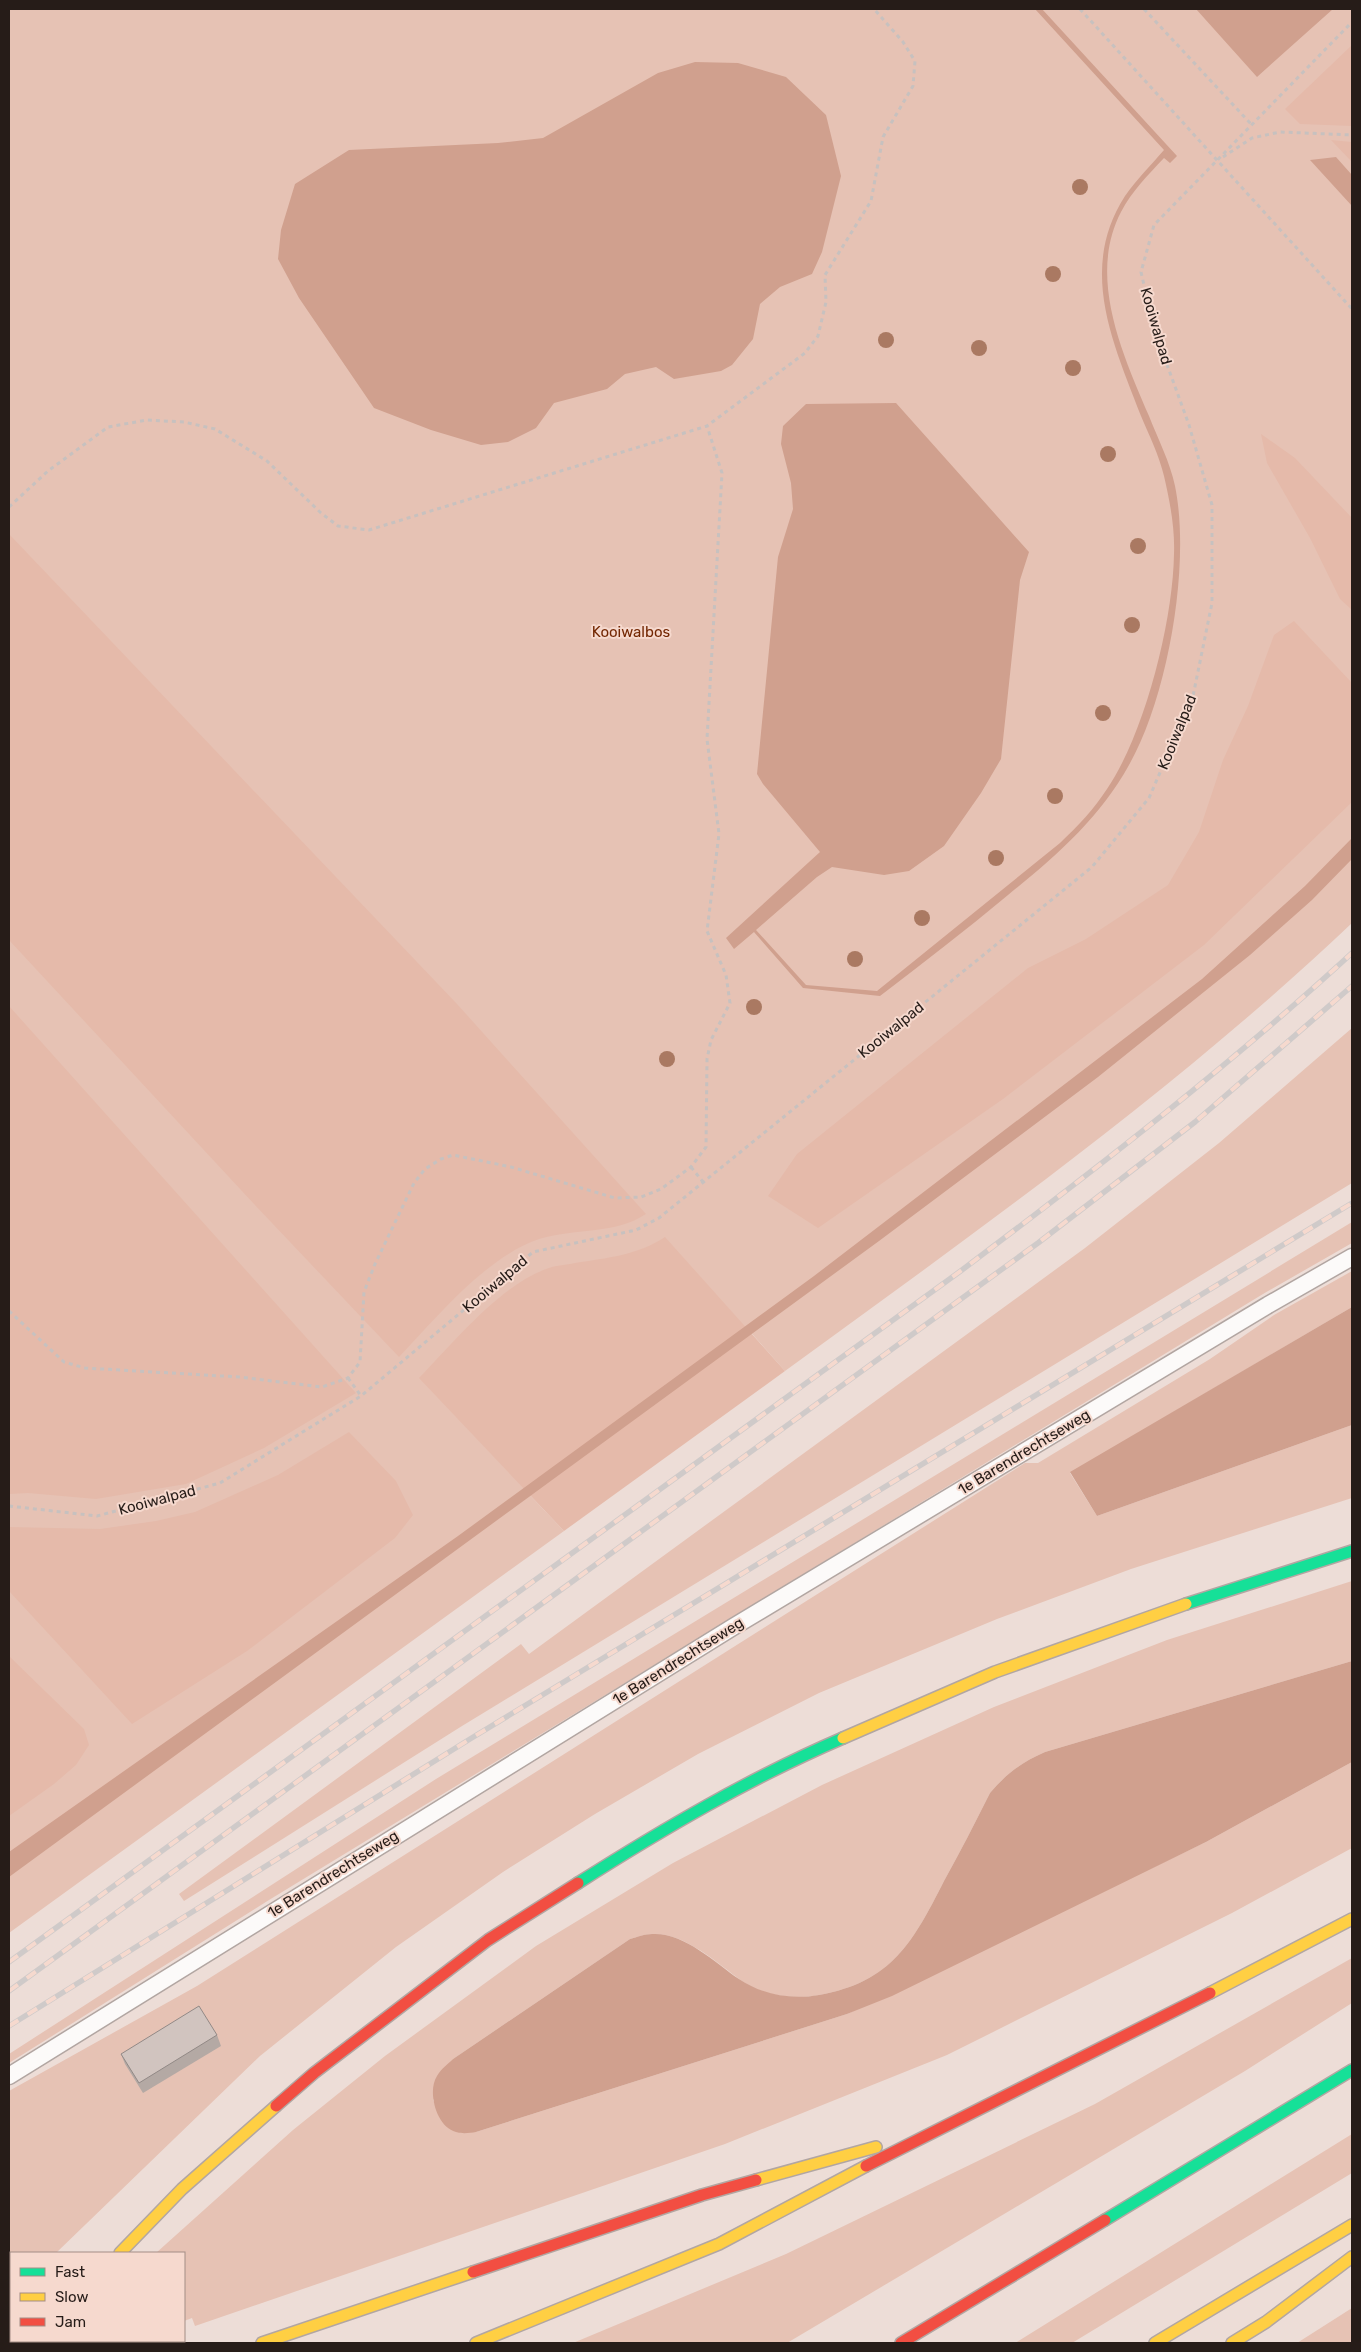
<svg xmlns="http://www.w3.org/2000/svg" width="1361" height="2352" viewBox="0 0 1361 2352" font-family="Rubik,sans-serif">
  <rect width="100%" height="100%" fill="#edddd7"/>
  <path fill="#e6c2b4" d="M9 9H1352V923C1177 1089 980 1229 785 1371L746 1327 524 1489 564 1531 9 1933Z
    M1352 1028V1183L462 1726 184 1901 179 1894 521 1644 529 1654 1085 1248 1219 1143Z
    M1352 1222V1243L1263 1294 269 1900 9 2063V2054L436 1779Z
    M1352 1271V1307L1070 1473 1097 1516 1352 1425V1498L1131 1569 997 1619 819 1693 698 1754 595 1814 503 1872 396 1947 260 2056 56 2253H11V2301L9 2304V2091L197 1986 1025 1463H1038L1210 1359 1274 1315Z
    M1352 1581V1661L1045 1752C1022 1762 1006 1774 990 1793 975 1823 960 1852 944 1881 913 1942 892 1982 819 1995 793 2000 764 1996 742 1981 717 1963 685 1933 653 1934 645 1934 637 1937 630 1939L453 2059 433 2100 443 2122 450 2129 476 2132 847 2014 1206 1842 1352 1762V1848L1232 1913 947 2055 725 2144 195 2326 192 2318 184 2321V2253H156L293 2130 385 2056 536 1946 673 1863 822 1785 994 1707 1167 1640Z
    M1352 1958V2003L1245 2071 787 2343H573L786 2254 1095 2104Z
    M1352 2134V2173L1072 2343H1015Z
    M1352 2308V2343H1297Z
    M61 2341H125L118 2343H59Z"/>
  <path fill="#e5baaa" d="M1352 45V126L1300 124 1285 109Z
    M1331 140 1352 142V162Z
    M1261 434 1295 458 1352 518V610L1340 599 1310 538 1267 463Z
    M9 534 457 1004 646 1214C614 1235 574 1228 539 1239 486 1257 437 1317 399 1357L254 1204 9 940Z
    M1294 621 1352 683V802L1204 945 1003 1099 818 1228 768 1196 797 1154 1028 968 1086 939 1168 885 1199 832 1223 760 1248 706 1274 635Z
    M9 1006 356 1393 264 1448 186 1484 96 1499 28 1493 9 1494Z
    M665 1237 785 1371 564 1531 419 1378C453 1343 502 1283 549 1268 557 1265 566 1265 575 1263 607 1258 638 1255 665 1237Z
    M349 1432 396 1481 413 1515 395 1538 247 1651 132 1724 9 1591V1527L100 1529 156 1521 195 1512 278 1475Z
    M9 1656 84 1729 89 1745 76 1765 54 1784 9 1816Z"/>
  <path fill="#d0a08e" d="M1035 9H1042L1177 156 1170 163 1164 158C1148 175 1132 191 1121 212 1087 277 1123 355 1149 416 1158 439 1170 462 1175 486 1191 564 1168 696 1129 765 1099 819 1055 857 1008 895 966 930 923 963 880 996L803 988 754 932 734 949 726 938 820 852 763 784 757 774 778 557 793 509 791 483 781 444 783 426 806 404 896 403 1029 552 1020 580 1001 759 981 793 944 846 909 871 884 875 832 867 817 877 756 930 806 985 877 991 1060 843C1078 826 1094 809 1107 789 1145 733 1173 621 1174 554 1175 528 1170 502 1164 476 1159 455 1149 435 1141 416 1113 343 1078 269 1125 196 1137 179 1151 165 1164 150Z
    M1196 9H1333L1257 77Z
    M695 62 738 63 786 77 826 115 841 176 822 252 812 274 780 287 760 304 753 339 732 365 721 371 674 379 656 367 625 374 607 389 554 403 536 428 508 442 481 445 431 430 374 408 299 298 278 259 281 230 295 184 349 150 498 143 543 138 658 73Z
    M1336 157 1352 175V206L1310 160Z
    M1352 838V859L1312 900 1250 955 1098 1077 879 1241 9 1877V1852L458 1536 814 1276 1202 979 1305 886Z
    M1352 1307V1425L1097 1516 1070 1472Z
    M1352 1661V1762L1206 1842 892 1996 847 2014 476 2132C470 2133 462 2134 456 2132 436 2127 427 2091 437 2076 441 2069 448 2064 453 2059L630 1939C637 1937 645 1934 652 1934 684 1932 714 1962 739 1979 763 1995 791 2000 819 1995 892 1982 913 1942 944 1881 960 1852 975 1823 990 1793 1006 1774 1022 1762 1045 1752Z"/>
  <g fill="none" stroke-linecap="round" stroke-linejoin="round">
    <defs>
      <path id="lane" d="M9 2076 733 1627 1268 1305 1352 1257"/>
      <path id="fast" d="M1186 1604 1352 1551
        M578 1883C663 1829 750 1778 843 1738
        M1105 2220 1352 2070"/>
      <path id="slow" d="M843 1738 995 1672 1186 1604
        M1210 1993 1352 1919
        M756 2180 876 2147
        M120 2253 182 2189 276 2106
        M34 2343 36 2341
        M262 2343 473 2272
        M476 2343 719 2244 866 2166
        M1155 2343 1352 2225
        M1232 2343 1266 2322 1352 2257"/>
      <path id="jam" d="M276 2106 314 2073 488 1940 578 1883
        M866 2166 1210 1993
        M473 2272 702 2195 756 2180
        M901 2343 1105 2220"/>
    </defs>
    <use href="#lane" stroke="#b2a6a2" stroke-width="19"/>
    <use href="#fast" stroke="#b2a6a2" stroke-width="14"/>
    <use href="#slow" stroke="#b2a6a2" stroke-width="14"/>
    <use href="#jam" stroke="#b2a6a2" stroke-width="14"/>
    <path stroke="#c7c1bf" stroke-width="3" stroke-dasharray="4 4" stroke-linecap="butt" d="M1080 9 1352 309
      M1144 9 1251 124
      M1223 157 1252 138 1280 132 1352 135
      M9 507 48 471 108 427 147 420 184 422 215 429 267 461 321 513 338 526 369 530 707 426 805 353 818 336 826 302 825 275 871 201 883 137 913 86 915 61 903 42 874 9
      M691 1167 703 1182
      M9 1311 64 1362 85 1368 239 1377 322 1387 348 1378 360 1362 364 1292 375 1264 414 1183 425 1169 441 1159 453 1155 511 1167 615 1198 641 1197 661 1189 691 1167 706 1147 707 1059 711 1040 730 1003 726 975 707 931 719 834 707 739 722 473 707 426
      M348 1378 361 1396
      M9 1506 97 1516 220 1483 361 1396 533 1252 636 1230 659 1218 1092 867 1149 798 1193 696 1212 603V505L1189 425 1154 329 1141 272 1154 225 1352 22"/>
    <use href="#lane" stroke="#fcfaf9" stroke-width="16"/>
    <use href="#fast" stroke="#16e098" stroke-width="11"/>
    <use href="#slow" stroke="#ffcf43" stroke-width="11"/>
    <use href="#jam" stroke="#f24e42" stroke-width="11"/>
    <defs>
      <path id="rail" d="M9 1962 962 1270C1096 1169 1228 1067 1352 953
        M9 1991 1038 1243 1195 1122 1352 986
        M9 2026 470 1739 1352 1203"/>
    </defs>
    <use href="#rail" stroke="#cfcac9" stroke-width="5.5"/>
    <use href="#rail" stroke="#f6d9ce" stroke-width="4" stroke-dasharray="11" stroke-linecap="butt"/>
  </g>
  <g fill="#aa7962">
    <circle cx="1080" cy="187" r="8"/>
    <circle cx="1053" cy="274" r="8"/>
    <circle cx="886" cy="340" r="8"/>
    <circle cx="979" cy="348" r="8"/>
    <circle cx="1073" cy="368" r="8"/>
    <circle cx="1108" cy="454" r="8"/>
    <circle cx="1138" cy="546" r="8"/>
    <circle cx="1132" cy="625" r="8"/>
    <circle cx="1103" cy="713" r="8"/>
    <circle cx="1055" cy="796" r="8"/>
    <circle cx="996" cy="858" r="8"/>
    <circle cx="922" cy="918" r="8"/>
    <circle cx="855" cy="959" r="8"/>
    <circle cx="754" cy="1007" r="8"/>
    <circle cx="667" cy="1059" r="8"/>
  </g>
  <path fill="#b4a9a4" d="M217 2035 221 2046 143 2093 125 2064 121 2054Z"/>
  <path fill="#d1c4bf" stroke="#928986" d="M199 2006 217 2035 139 2083 121 2054Z"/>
  <g text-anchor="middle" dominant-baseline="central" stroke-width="4" stroke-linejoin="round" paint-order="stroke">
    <g font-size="15" fill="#261c18" stroke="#f6d9ce">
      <text transform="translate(1156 326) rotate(74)">Kooiwalpad</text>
      <text transform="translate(1177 732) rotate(-68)">Kooiwalpad</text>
      <text transform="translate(891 1030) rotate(-39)">Kooiwalpad</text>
      <text transform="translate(495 1284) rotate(-40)">Kooiwalpad</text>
      <text transform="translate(1024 1452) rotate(-31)">1e Barendrechtseweg</text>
      <text transform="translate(157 1500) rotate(-15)">Kooiwalpad</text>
      <text transform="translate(678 1661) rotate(-32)">1e Barendrechtseweg</text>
      <text transform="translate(333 1874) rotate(-32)">1e Barendrechtseweg</text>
    </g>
    <g font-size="15" fill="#732703" stroke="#f6d9ce">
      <text x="631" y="632">Kooiwalbos</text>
    </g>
  </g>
  <rect width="1361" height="2352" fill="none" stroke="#261c18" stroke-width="20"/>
  <rect x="10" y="2252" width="175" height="90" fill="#f6d9ce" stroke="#a38d85"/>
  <rect x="20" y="2268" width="25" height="8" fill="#16e098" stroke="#a38d85"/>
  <text x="55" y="2277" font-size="15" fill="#261c18">Fast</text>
  <rect x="20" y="2293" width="25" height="8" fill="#ffcf43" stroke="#a38d85"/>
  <text x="55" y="2302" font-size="15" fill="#261c18">Slow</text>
  <rect x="20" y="2318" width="25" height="8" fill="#f24e42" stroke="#a38d85"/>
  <text x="55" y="2327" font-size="15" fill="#261c18">Jam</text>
</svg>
